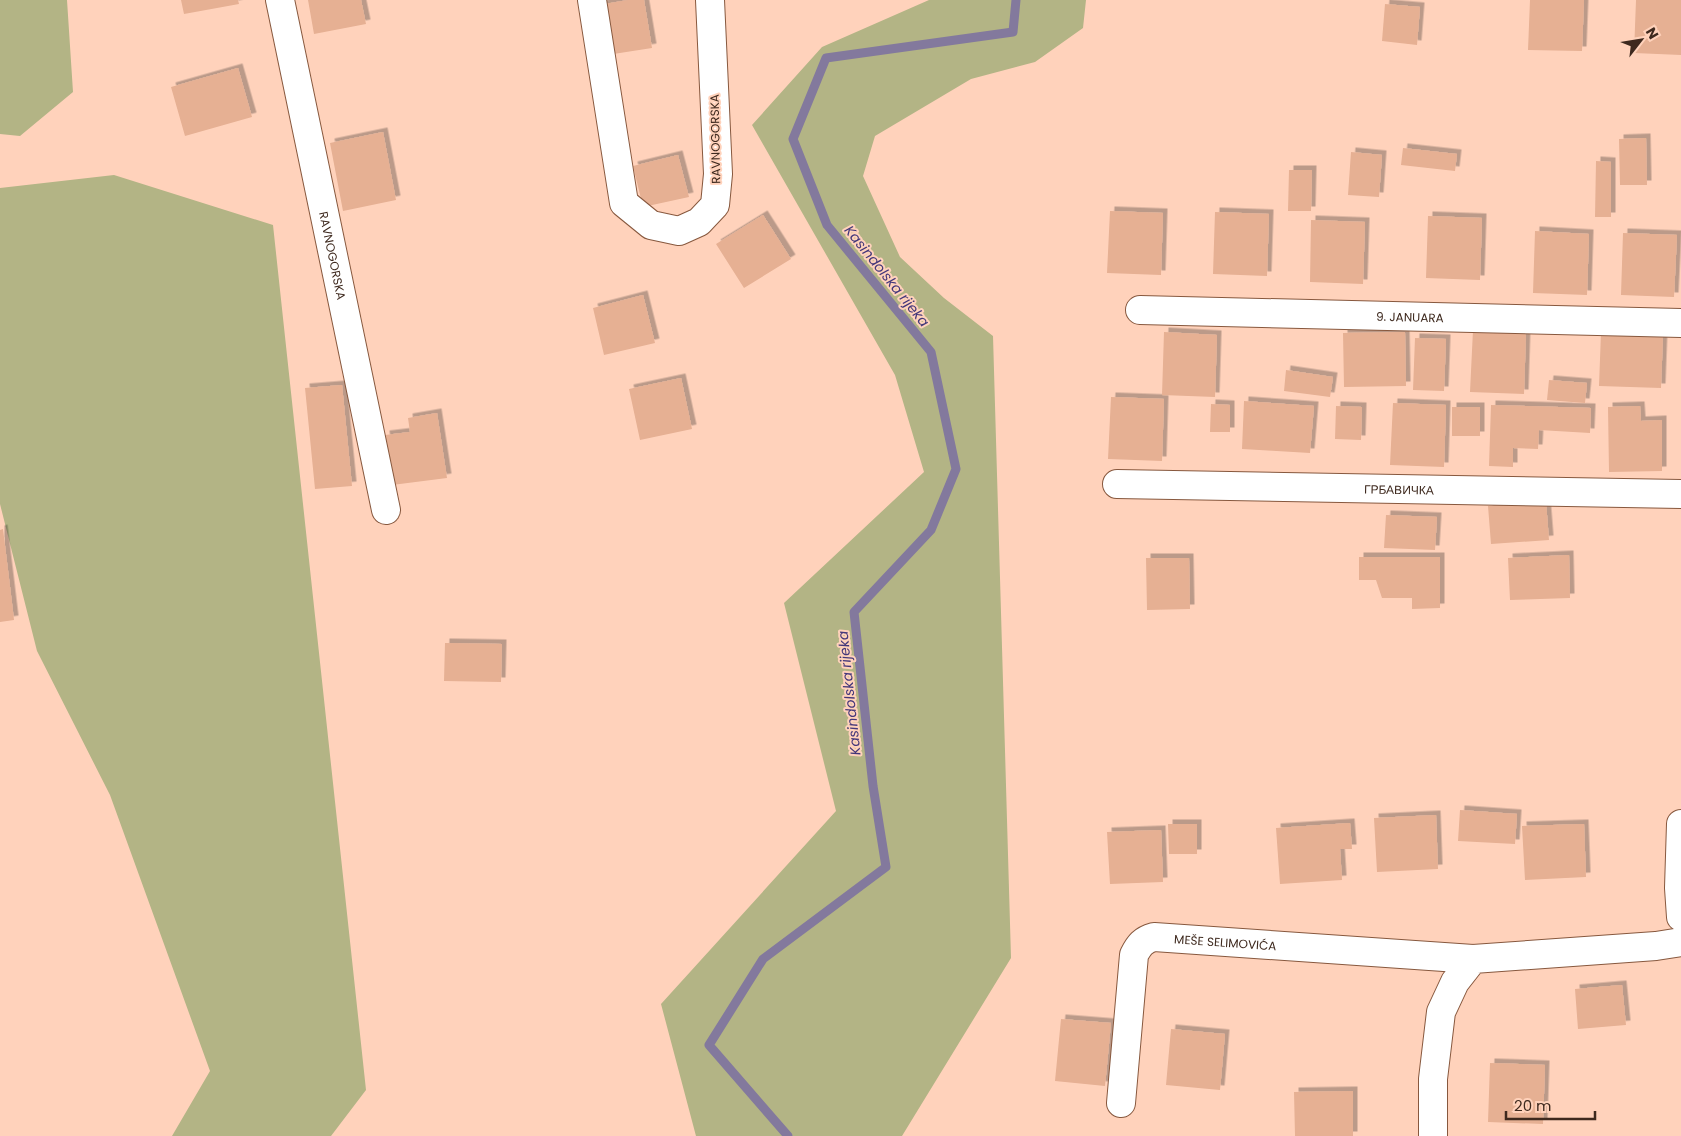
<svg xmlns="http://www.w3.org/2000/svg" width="1681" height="1136" viewBox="0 0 1681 1136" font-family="Poppins,sans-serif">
  <defs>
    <filter id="shadow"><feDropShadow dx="4.5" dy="-4.5" stdDeviation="0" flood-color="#0004"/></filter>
  </defs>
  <rect width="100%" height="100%" fill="#ffd2bb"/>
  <path fill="#b3b485" d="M0 0H67L73 92 20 136 0 134Z
    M929 0H1086L1083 28 1035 62 971 79 875 136 863 176 900 257 944 298 993 336 1011 958 902 1136H696L661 1004 836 811 784 603 924 472 895 375 752 125 822 47Z
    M114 175 273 225 366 1090 331 1136H172L210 1071 110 795 37 651 0 504V188Z"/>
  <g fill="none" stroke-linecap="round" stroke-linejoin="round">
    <path stroke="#83799d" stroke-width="9" d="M788 1136 709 1045 763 959 886 867 873 786 854 612 931 530 956 469 931 352 827 225 793 139 826 58 1013 32 1016 0"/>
  </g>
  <path fill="#e6b093" filter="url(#shadow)" d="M181 0H238L239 4 184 14Z
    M308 0H361L366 24 314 34Z
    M628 0H644L652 48 607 55 599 5Z
    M1530 0H1584L1582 51 1528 50Z
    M1636 0H1681V55L1634 53Z
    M1385 4 1420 7 1417 45 1382 41Z
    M238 68 252 117 185 136 171 87Z
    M383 132 396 200 343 211 330 143Z
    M1646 138 1647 185H1620L1619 139Z
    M1403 148 1457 154 1455 171 1401 165Z
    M1351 152 1382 155 1379 197 1348 195Z
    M678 155 689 197 643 207 633 166Z
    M1596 161 1611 162V217H1595Z
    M1289 170H1312L1311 211H1288Z
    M1110 211 1163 213 1161 275 1107 273Z
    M1215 212 1269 214 1267 276 1213 274Z
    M763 215 791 259 744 288 716 244Z
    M1428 216 1482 218 1480 280 1426 278Z
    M1311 220 1365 222 1363 284 1310 282Z
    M1535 231 1589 234 1587 295 1533 293Z
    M1623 233 1677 235 1674 297 1621 295Z
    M643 295 655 343 604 355 593 308Z
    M1473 330 1526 332 1524 394 1470 392Z
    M1164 332 1217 335 1215 397 1162 395Z
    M1405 332 1406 386 1344 387 1343 333Z
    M1601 332 1663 334 1661 388 1599 386Z
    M1415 338 1446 339 1444 391 1413 390Z
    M1286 370 1333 377 1330 397 1284 391Z
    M681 378 692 429 640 440 629 389Z
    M1549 380 1587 383 1585 403 1547 400Z
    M342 385 352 486 315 489 305 388Z
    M1111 397 1164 399 1162 461 1108 459Z
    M1244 401 1314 406 1310 453 1242 449Z
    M1393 403 1446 405 1444 467 1390 465Z
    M1211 404 1230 405V432H1210Z
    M1491 405 1591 408 1590 433 1539 430 1538 449 1513 448V467L1489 466Z
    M1336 406 1362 407 1361 440 1335 439Z
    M1640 406 1641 421 1662 420V471L1609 472 1608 407Z
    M1452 407H1480V436H1452Z
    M437 413 447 478 392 485 385 435 410 432 408 418Z
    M1546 502 1549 540 1491 544 1488 506Z
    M1386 515 1437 517 1435 550 1384 548Z
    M3 529 14 620 0 622V530Z
    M1569 555 1570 598 1510 600 1508 558Z
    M1359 557H1440V608L1412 609V598H1382L1376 580H1359Z
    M1146 558H1189L1190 609 1147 610Z
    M445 643 502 644 501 682 444 681Z
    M1460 810 1517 814 1515 844 1458 841Z
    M1436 815 1438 869 1377 872 1374 818Z
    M1350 823 1352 849H1340L1342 880 1280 884 1276 828Z
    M1168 824H1197V854H1169Z
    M1584 824 1586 877 1525 880 1522 826Z
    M1161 830 1163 882 1110 884 1107 832Z
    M1622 985 1626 1025 1578 1029 1575 989Z
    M1061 1019 1111 1023 1105 1086 1055 1081Z
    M1171 1029 1225 1034 1220 1090 1166 1085Z
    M1490 1063 1545 1065 1543 1124 1488 1122Z
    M1353 1091V1136H1295L1294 1092Z"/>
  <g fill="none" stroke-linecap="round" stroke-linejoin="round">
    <defs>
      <g id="minor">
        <path id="s1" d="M280 0 386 510"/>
        <path d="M592 0 624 203 651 225 679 231 699 222 715 205 718 174 710 0"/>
        <path id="s2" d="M1140 310 1681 323"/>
        <path id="s3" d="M1117 484 1681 494"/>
        <path d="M1681 824 1679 888 1681 917"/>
        <path id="s4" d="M1121 1103 1134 955C1139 945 1143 940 1154 937L1473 959"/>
        <path d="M1433 1136V1079L1441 1012 1455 982 1473 959 1656 946 1681 942"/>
      </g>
    </defs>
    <use href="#minor" stroke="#87583e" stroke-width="30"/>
    <use href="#minor" stroke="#fff" stroke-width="28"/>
  </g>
  <g text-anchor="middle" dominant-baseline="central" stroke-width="4" stroke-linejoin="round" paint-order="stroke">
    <g font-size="12" fill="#3e291e" stroke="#ffd2bb">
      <text transform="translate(715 139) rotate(-91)">RAVNOGORSKA</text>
      <text stroke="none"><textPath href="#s1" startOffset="261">RAVNOGORSKA</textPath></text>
      <text stroke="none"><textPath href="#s2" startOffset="270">9. JANUARA</textPath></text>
      <text stroke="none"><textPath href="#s3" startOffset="282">ГРБАВИЧКА</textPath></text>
      <text stroke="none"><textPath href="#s4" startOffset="248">MEŠE SELIMOVIĆA</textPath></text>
    </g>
    <g font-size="14" font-style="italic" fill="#44377a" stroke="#ffd2bb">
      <text transform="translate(887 276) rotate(51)">Kasindolska rijeka</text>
      <text transform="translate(849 693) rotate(-96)">Kasindolska rijeka</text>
    </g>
  </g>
  <g transform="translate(1641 40) rotate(59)" stroke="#ffd2bb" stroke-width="4" paint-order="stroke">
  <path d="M0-4L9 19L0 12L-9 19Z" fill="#3e291e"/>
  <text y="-8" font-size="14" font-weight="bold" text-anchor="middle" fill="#3e291e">N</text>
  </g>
  <path d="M1506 1111v8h89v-8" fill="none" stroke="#3e291e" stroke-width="2.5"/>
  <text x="1514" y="1111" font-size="15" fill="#3e291e" stroke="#ffd2bb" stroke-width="4" paint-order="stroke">20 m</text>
</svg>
